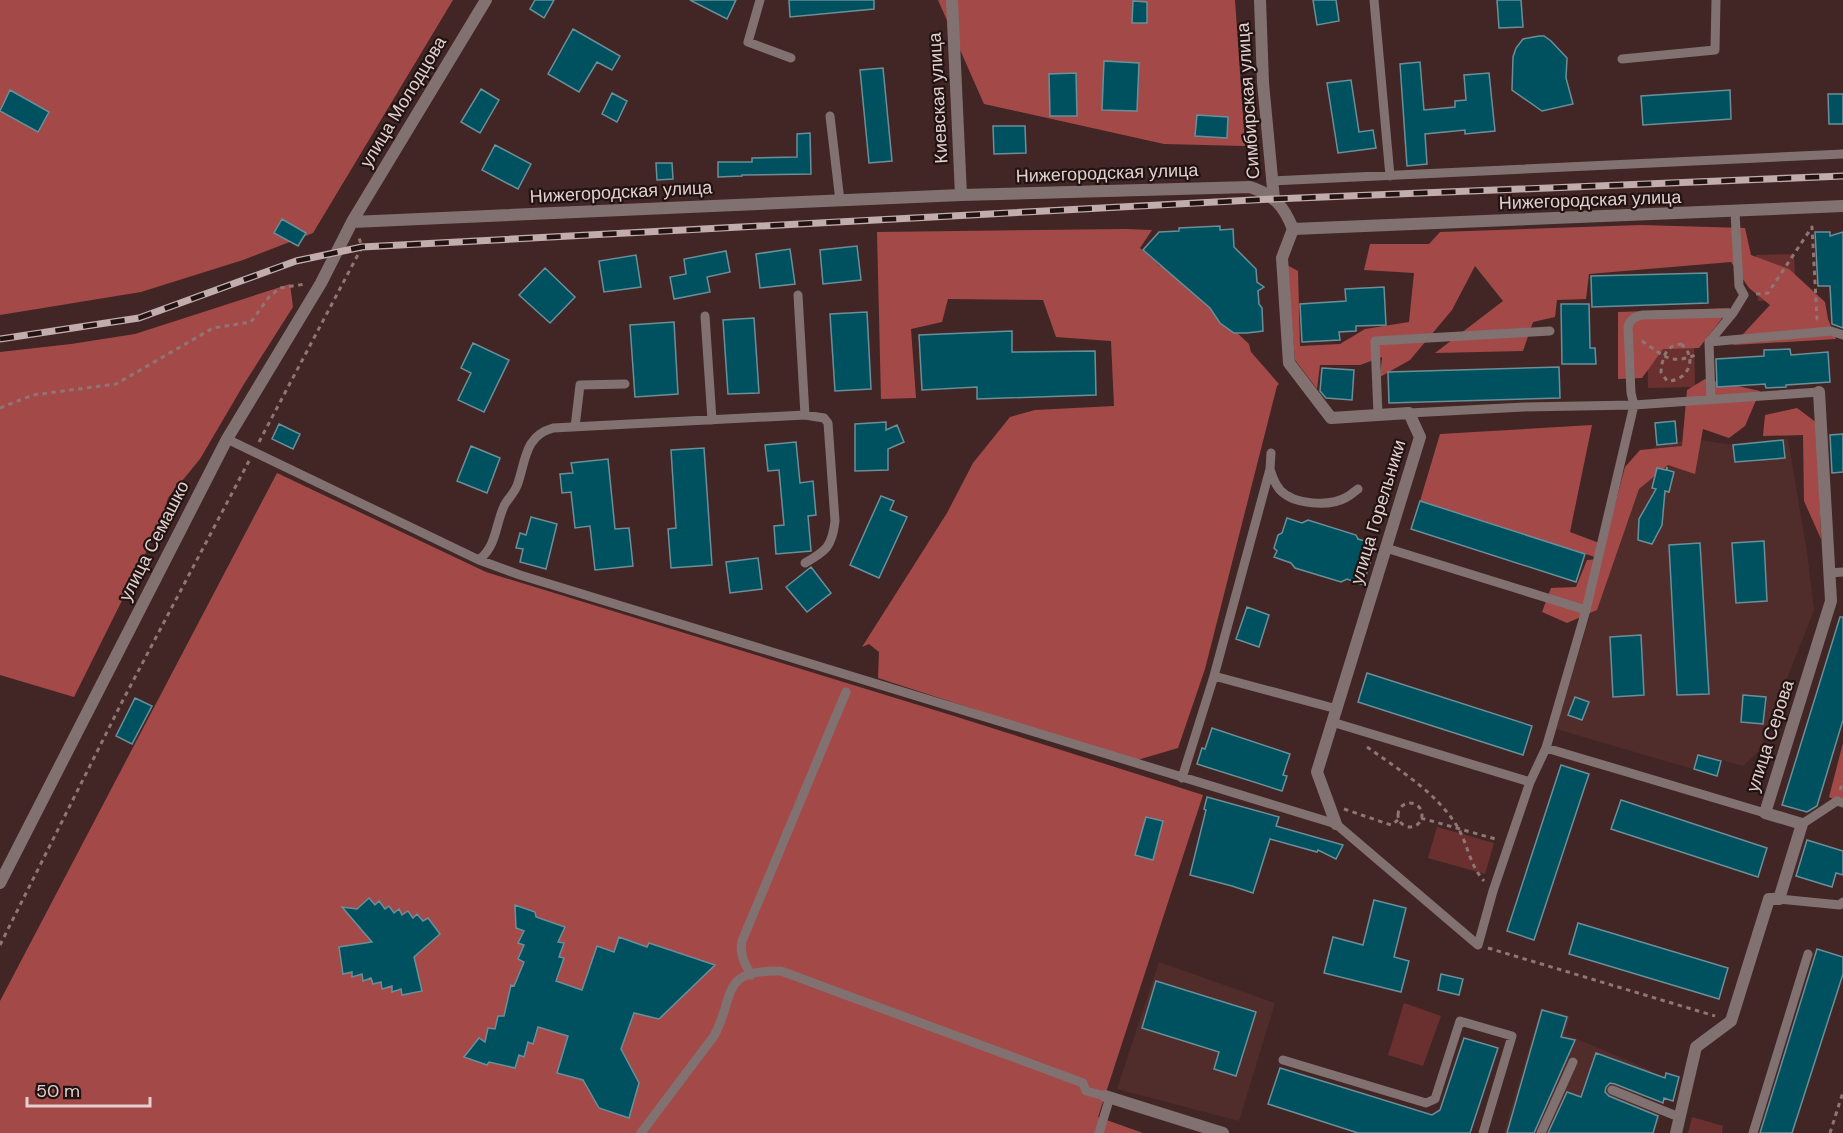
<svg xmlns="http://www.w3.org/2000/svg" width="1843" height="1133" viewBox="0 0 1843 1133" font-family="'DM Sans',sans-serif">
  <rect width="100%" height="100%" fill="#422625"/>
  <path fill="#502d2b" d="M1686 438 1733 445 1788 439 1807 552 1814 610 1758 752 1743 766 1722 760 1717 776 1556 729 1637 459 1657 445 1677 443Z
    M1159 962 1275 1003 1239 1121 1117 1089Z
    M1541 1008 1570 1016 1564 1035 1575 1038 1652 1071 1642 1098 1663 1106 1654 1133H1504Z"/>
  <path fill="#6a302f" d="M1794 254 1796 299 1758 301 1756 255Z
    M1694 336 1695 387 1648 388 1647 337Z
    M1437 827 1494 843 1485 874 1428 858Z
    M1404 1003 1441 1016 1423 1066 1388 1055Z
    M1692 1117 1723 1126 1722 1133H1688Z"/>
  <path fill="#a34a49" d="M0 0H453L313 233 243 260 141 292 0 315Z
    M938 0H1235L1245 146 1164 144 984 104Z
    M1641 225 1745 228 1751 255 1789 269 1825 302 1828 319 1836 339 1733 345 1770 305 1749 288 1731 262 1589 274 1586 299 1557 300 1555 317 1533 322 1523 351 1435 353 1503 301 1475 266 1452 310 1410 360 1380 377 1382 357 1360 365H1320L1317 389 1295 360 1287 265 1298 271 1300 346 1340 344 1365 329 1409 322 1414 273 1364 270 1370 244H1429L1440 232Z
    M1125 229 1152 230 1140 248 1160 266 1163 263 1249 344 1251 352 1279 384 1277 386 1205 669 1178 748 1134 761 878 678 879 652 869 644 862 647 947 513 973 463 1010 417 1035 410 1114 406 1111 341 1056 337 1043 300 948 299 942 322 911 329 916 398 881 399 877 232Z
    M290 284 293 307 244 384 200 459 168 498 162 520 74 697 0 675V352L71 344 135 334Z
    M1730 308 1699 348 1663 349 1642 378 1618 379V312Z
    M1705 379 1760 391 1745 426 1729 438 1703 429 1695 474 1668 465 1639 489 1597 610 1567 623 1542 612 1551 588 1576 587 1587 560 1600 559 1625 467 1640 450 1682 446 1687 390Z
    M1797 408 1817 423 1821 539 1804 501 1803 435 1763 436 1765 415Z
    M1592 425 1570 532 1602 544 1598 558 1420 501 1440 434Z
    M277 473 486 572 954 716 1203 795 1098 1117 1143 1133H0V1001Z
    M1843 743V804L1829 797Z"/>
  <path fill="#005160" stroke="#6b8f99" stroke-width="1.5" d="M535 0H554L544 18 530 9Z
    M690 0H736L727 19Z
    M789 0H874V9L790 17Z
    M1313 0H1336L1339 21 1317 25Z
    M1497 0H1521L1523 27 1499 28Z
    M1133 1 1147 2V23H1132Z
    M573 29 620 56 612 70 597 62 579 92 548 74Z
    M1539 36H1544L1551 41 1567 58 1566 78 1573 104 1542 111 1512 90 1513 57 1516 48 1523 39Z
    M1104 61 1139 63 1137 111 1102 110Z
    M1420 62 1424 110 1455 107V101L1466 100 1464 75 1489 73 1495 131 1465 134V130L1425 134 1427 164 1407 166 1400 64Z
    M883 68 892 161 869 163 860 70Z
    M1076 73 1077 116H1050L1049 74Z
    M1351 80 1359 132 1373 130 1376 148 1338 153 1327 83Z
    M481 89 499 100 480 133 461 122Z
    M10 90 49 112 38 132 0 111Z
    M1730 90 1731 119 1643 125 1641 96Z
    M612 93 627 101 617 122 602 114Z
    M1828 94H1843V124H1829Z
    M1197 115 1228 117 1227 138 1195 136Z
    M993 126H1025L1026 153 994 154Z
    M810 133 811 174 742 175V176L718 177V162H752V158L797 157V134Z
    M495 145 531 164 518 189 482 170Z
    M656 163H672L673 179 657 180Z
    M282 219 306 233 298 246 274 233Z
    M1220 226V230L1233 229 1234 247 1256 269 1257 282 1264 287 1258 291 1259 304 1262 308 1263 331 1247 333H1234L1220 323 1210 308 1143 250 1159 232 1179 231V228Z
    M1815 232H1830V236L1843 232V328L1832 324 1830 286H1818Z
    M857 246 861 280 823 284 820 250Z
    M790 249 795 284 760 288 756 254Z
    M726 251 730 272 707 277 710 292 674 299 670 277 686 274 684 259Z
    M636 255 641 287 604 292 599 261Z
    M545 268 575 297 550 323 519 295Z
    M1707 273 1708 303 1592 307 1591 276Z
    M1384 287 1386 325 1356 326V331L1339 332 1340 340 1302 342 1300 304 1346 301 1345 289Z
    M1561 304H1589L1590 348H1595L1596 364H1562Z
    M867 312 871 389 835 391 830 314Z
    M754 318 759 393 728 394 723 320Z
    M674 322 678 394 635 397 630 325Z
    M1012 331V352L1095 351 1096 395 977 399V387L922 390 919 335Z
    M473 343 509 360 484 412 458 400 471 373 461 368Z
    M1790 349 1791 355 1828 352 1830 382 1786 385V387L1766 388 1765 384 1717 387 1716 359 1764 356V350Z
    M1559 367 1560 398 1389 403 1388 372Z
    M1322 368 1354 370 1352 400 1326 398 1320 391Z
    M1675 421 1677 443 1657 445 1655 423Z
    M886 422V430L897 425 904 442 888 449V470L855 471V424Z
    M279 424 300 434 293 449 272 439Z
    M1843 434V472L1832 473 1830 435Z
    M1783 440 1785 458 1735 462 1733 445Z
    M796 442 800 483 813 481 816 515 808 516 811 551 776 554 774 526 784 525 779 470 768 471 765 445Z
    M471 446 500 458 487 493 457 481Z
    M704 448 712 565 671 568 668 529 676 528 671 450Z
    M608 459 615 529 629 528 633 566 595 570 590 526 575 528 571 492 562 493 560 474 573 473 571 463Z
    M1667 467V470L1674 472 1669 492 1665 491 1662 525 1652 544 1638 540 1639 519 1656 489 1652 488 1657 468 1666 470Z
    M881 496 894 501 890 510 907 517 879 578 850 565Z
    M1420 501 1585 554 1576 582 1411 529Z
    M531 517 557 524 546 569 520 562 523 549 516 548 520 533 526 535Z
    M1287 518 1302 523 1308 520 1356 535 1358 539 1376 544 1363 585 1347 579 1341 582 1295 568 1291 563 1274 557 1277 551 1274 548 1278 535 1282 533Z
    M1764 541 1767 601 1736 603 1732 543Z
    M1700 543 1709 694 1677 695 1669 545Z
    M758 558 762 589 730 593 726 562Z
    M811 567 831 593 807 612 786 587Z
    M1247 607 1269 615 1259 647 1236 639Z
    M1840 617H1843V720L1817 806 1807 812 1782 805Z
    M1641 635 1644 695 1613 697 1610 637Z
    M1367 673 1532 726 1523 755 1358 702Z
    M1743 695 1766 697 1763 724 1741 722Z
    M1575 697 1589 702 1582 720 1568 715Z
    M135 698 152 706 132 744 116 736Z
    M1212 728 1290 754 1283 775 1287 776 1282 791 1197 764 1202 748 1205 749Z
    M1698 755 1721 761 1717 776 1694 769Z
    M1561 765 1589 774 1534 940 1507 931Z
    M1207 797 1279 817 1276 826 1343 845 1336 859 1318 850 1317 852 1270 839 1253 893 1232 886 1190 875 1206 810 1204 809Z
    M1621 800 1767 848 1758 877 1611 829Z
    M1146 817 1163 821 1153 860 1135 855Z
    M1807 840 1843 851V875L1836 873 1832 887 1796 876Z
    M369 898 375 905 379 901 385 909 389 906 394 913 399 909 402 915 408 911 413 918 417 914 423 921 428 918 440 934 414 957 422 991 402 995 401 989 392 992V986L382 989 381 982 373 984 371 978 363 981 362 974 352 977V972L343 974 339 947 372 942 342 907 357 909Z
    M1374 900 1406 908 1394 957 1409 961 1401 992 1324 973 1333 937 1363 945Z
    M515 905 535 912 536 917 565 927 558 942 564 943 559 957 564 958 556 981 582 990 597 946 614 952 619 937 647 947 649 943 715 965 659 1019 634 1013 621 1049 639 1083 629 1118 599 1108 583 1080 557 1073 568 1036 538 1027 533 1044 528 1042 524 1057 519 1055 515 1068 489 1062 487 1065 464 1057 479 1038 485 1042 488 1028 495 1029 498 1016H504L511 985 514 986 524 962 518 959 524 945 518 943 524 931 516 928Z
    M1578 923 1728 968 1719 999 1569 954Z
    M1817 949 1843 957V974L1792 1133H1760Z
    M1441 974 1463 979 1459 995 1438 990Z
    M1156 981 1256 1012 1236 1076 1214 1069 1219 1052 1142 1028Z
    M1542 1010 1567 1017 1561 1037 1575 1040 1534 1133H1507Z
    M1464 1038 1498 1048 1470 1133H1358L1268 1104 1280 1068 1432 1115 1440 1110Z
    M1596 1053 1665 1078 1666 1073 1679 1077 1673 1101 1664 1098 1663 1103 1615 1084 1610 1083 1606 1087 1605 1092 1609 1096 1658 1116 1653 1133H1548L1567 1092 1581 1097Z"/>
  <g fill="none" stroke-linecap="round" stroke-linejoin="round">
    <path stroke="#8e7675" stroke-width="3" stroke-dasharray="4.5 4.5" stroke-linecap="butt" d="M1756 294 1768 293 1812 227 1817 319 1819 320
      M1642 341C1665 356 1669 366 1698 354
      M1681 344C1698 357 1689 381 1667 381L1661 372C1662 358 1666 345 1681 344Z
      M0 408 33 395 116 384 213 328 251 322 269 297 280 288 305 284
      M259 442 362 247 359 238
      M1367 747C1398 769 1434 791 1455 823 1468 842 1468 863 1484 881
      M1840 790 1843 781
      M1398 815a12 12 0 1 1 24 0a12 12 0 1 1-24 0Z
      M1344 809 1391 825 1398 820
      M1421 818 1499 840
      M0 945 123 700 249 461
      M1488 948 1715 1016
      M1830 1133 1843 1092"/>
    <path stroke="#817271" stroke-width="9" d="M760 0 748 42 791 58
      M1374 0 1390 176
      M1622 59 1715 50 1716 0
      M830 116 840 201
      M1271 181 1843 154
      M798 295 805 415
      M705 316 712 420
      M1709 342 1733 313
      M1711 398 1709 342 1831 331 1843 335
      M1409 413 1524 407 1634 405 1819 392
      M1378 415 1375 341 1550 331
      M575 427 580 385 625 384
      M227 439 479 560 520 575 1336 824 1478 945 1493 891 1530 782 1546 748 1586 610 1634 405 1631 393 1628 327C1630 319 1635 317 1642 315L1733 313 1744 295 1739 286 1735 212
      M1271 453 1270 469 1214 676 1337 709
      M1270 469C1272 476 1275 484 1280 490 1294 505 1330 507 1347 497 1351 495 1355 491 1358 489
      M1386 548 1586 610
      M479 560C497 545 495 526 504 506 508 498 515 493 518 483 526 459 525 436 553 428L805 415 824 418 828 423 835 521C832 547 826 551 805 563
      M1829 573 1843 572
      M1332 722 1530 782
      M1546 748 1765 813
      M1182 778 1214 676
      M1802 824 1837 801 1843 803
      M1779 899 1840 905 1843 902
      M751 975C745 964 739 954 742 941L846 692
      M1283 1060 1426 1103 1435 1099 1460 1021 1512 1036 1483 1133
      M1612 1090 1679 1117
      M641 1133 714 1036C736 996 718 970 781 971L1083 1083 1086 1091 1105 1096
      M1099 1133 1110 1097
      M1541 1133 1573 1062
      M1753 1133 1808 954"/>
    <path stroke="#817271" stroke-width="12" d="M952 0 961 195
      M1260 0 1263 83 1274 199
      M1293 229 1282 258 1289 363 1331 418 1409 413 1420 437 1317 772 1336 824
      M1105 1096 1223 1133
      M1676 1133 1696 1047 1731 1021 1769 899H1779L1802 824 1765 813 1831 601 1819 392"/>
    <path stroke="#817271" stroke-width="12" d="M352 222 961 195 1250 187C1274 195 1284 206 1293 229L1843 206
      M0 883 227 439 321 283 353 220 486 0"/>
    <defs>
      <path id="rail" d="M0 339 139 318 296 261 362 247 1274 199 1843 176"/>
    </defs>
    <use href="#rail" stroke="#c2adac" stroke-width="7"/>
    <use href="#rail" stroke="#201312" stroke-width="4.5" stroke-dasharray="14" stroke-linecap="butt"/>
  </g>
  <g text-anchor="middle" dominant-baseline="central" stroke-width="4.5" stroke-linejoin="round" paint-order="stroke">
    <g font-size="18" fill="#e2cfce" stroke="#201312">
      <text transform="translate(938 98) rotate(-93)">Киевская улица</text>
      <text transform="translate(1248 101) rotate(-94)">Симбирская улица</text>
      <text transform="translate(403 102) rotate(-59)">улица Молодцова</text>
      <text transform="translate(1107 173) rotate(-2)">Нижегородская улица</text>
      <text transform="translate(621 192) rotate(-3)">Нижегородская улица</text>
      <text transform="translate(1590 200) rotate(-2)">Нижегородская улица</text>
      <text transform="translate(1378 512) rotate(-73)">улица Горельники</text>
      <text transform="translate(154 541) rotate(-63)">улица Семашко</text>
      <text transform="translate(1770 736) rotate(-72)">улица Серова</text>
    </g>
  </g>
  <path d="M27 1097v9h123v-9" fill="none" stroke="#e2cfce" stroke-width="3"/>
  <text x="36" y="1097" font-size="18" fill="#e2cfce" stroke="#201312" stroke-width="4.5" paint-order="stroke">50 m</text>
</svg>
